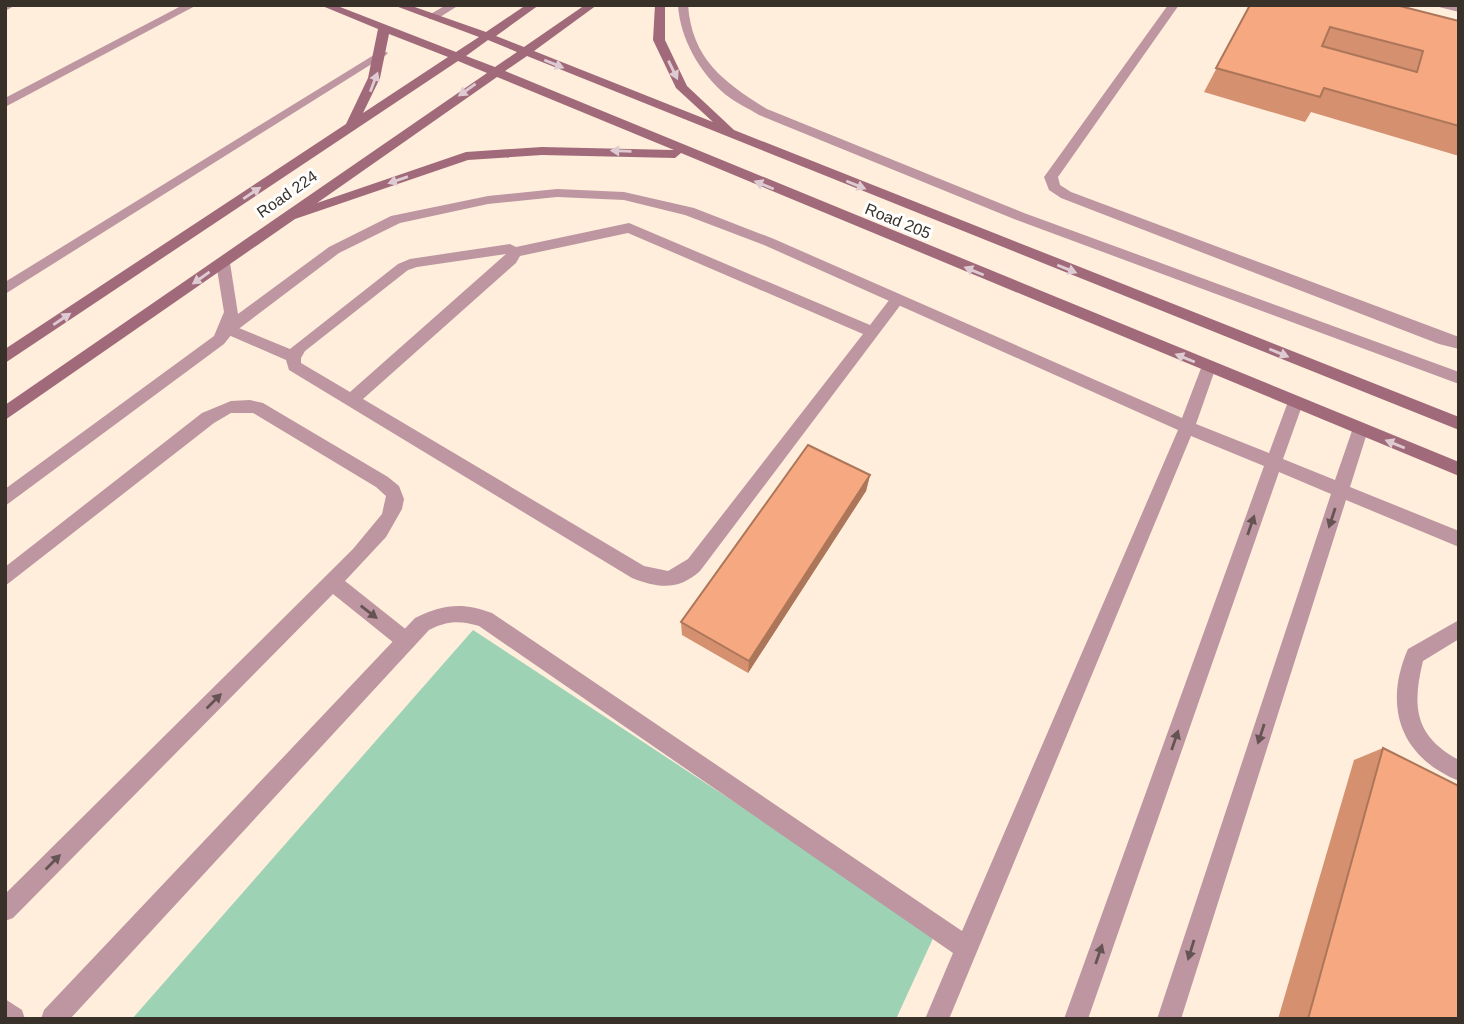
<svg xmlns="http://www.w3.org/2000/svg" width="1464" height="1024" viewBox="0 0 1464 1024" font-family="Helvetica,sans-serif">
  <rect width="100%" height="100%" fill="#feeedb"/>
  <path fill="#9ed2b5" d="M473 630 935 934 896 1019H132Z"/>
  <g fill="none" stroke-linecap="round" stroke-linejoin="round">
    <path fill="#bd96a1" fill-rule="evenodd" d="M5 5H16L5 11Z
      M183 5H197L5 107V98Z
      M1168 5H1179L1058 177 1060 185 1071 192 1459 337V349L1439 344 1061 198 1049 190 1044 177Z
      M1438 5 1459 6V12L1439 7Z
      M629 223 870 325 893 295 898 294 905 299 700 571C678 591 658 588 632 578L289 370 286 360 224 333 221 329 229 324 290 349 398 264 410 259 510 244 516 247ZM628 233 863 334 688 559 668 571 644 566 363 399 516 263 520 256ZM506 254 350 392 301 363V358L305 351 408 270 417 267Z
      M250 400 263 403 388 477 399 486 404 499 402 509 386 537 345 581 413 635 416 641 413 647 406 650 399 647 333 594 13 918 5 921V894L353 549 382 514 386 496 376 487 253 413H231L214 423 5 586V567L202 413 231 401Z
      M1459 620V639L1423 661C1412 706 1414 736 1459 760V781C1400 757 1383 706 1408 649Z
      M5 999 22 1010 25 1019H5Z"/>
    <path fill="#bd96a1" fill-rule="evenodd" d="M446 5H459L437 19H429V15Z
      M382 50 388 53 386 55 5 294V282Z
      M557 189 624 192 694 208 774 239 1182 418 1203 363H1213L1216 367 1196 424 1269 453 1289 399H1301L1303 403 1283 459 1335 480 1354 425H1366L1368 430 1350 487 1459 531V547L1346 500 1181 1019H1157L1331 494 1279 472 1088 1019H1064L1264 466 1191 436 949 1019H925L953 953 479 626C460 620 446 621 429 630L70 1019H41L44 1010 415 618C443 604 463 602 492 613L962 931 1178 430 764 245 685 215 624 200 557 197 488 204 400 223 339 253 232 334 224 344 5 506V489L214 336 224 312 216 263 218 260 223 258 230 263 238 314 329 247 391 216 488 196Z"/>
    <path fill="#bd96a1" fill-rule="evenodd" d="M678 5H688C692 60 725 83 767 109L1024 213 1459 372V384L1014 219 759 115C748 108 736 103 726 95 700 73 680 39 678 5Z"/>
    <path fill="#a16a7b" fill-rule="evenodd" d="M320 5H335L456 52 479 37 393 5H409L486 32 526 5H539L496 36 524 47 585 5H597L534 51 713 122 676 88 653 40 655 5H665V40L687 86 734 130 1459 417V430L527 56 505 71 1459 462V476L681 153 675 158 542 155 468 160 295 219 5 420V405L487 73 458 61 5 363V349L346 124 368 78 378 29ZM389 34 448 57 363 113 380 78ZM488 40 517 52 495 67 466 56ZM497 77 674 150 542 147 466 152 317 203Z"/>
  </g>
  <path fill="#d4906f" d="M1250 5 1459 21V156L1311 112 1305 122 1204 92Z
    M870 475 866 491 748 673 682 635 681 622Z
    M1383 748 1459 1019H1278L1354 760Z"/>
  <path fill="#ac765a" d="M870 475 866 491 748 673 749 661Z"/>
  <path fill="#f6a881" stroke="#ac765a" stroke-width="2" fill-rule="evenodd" d="M1250 5H1396L1459 21V126L1324 88 1320 97 1216 68ZM1330 27 1423 51 1417 72 1322 46Z
    M808 445 870 475 749 661 681 622Z
    M1383 748 1459 786V1019H1308Z"/>
  <defs><path id="oneway-solid" d="M-6-.8H1V-3.2L6.5 0L1 3.2V.8H-6Z" transform="scale(1.75)"/></defs>
  <g fill="#decbd1">
    <use href="#oneway-solid" transform="translate(554 64) rotate(22)"/>
    <use href="#oneway-solid" transform="translate(673 70) rotate(64)"/>
    <use href="#oneway-solid" transform="translate(374 82) rotate(-69)"/>
    <use href="#oneway-solid" transform="translate(467 90) rotate(145)"/>
    <use href="#oneway-solid" transform="translate(621 151) rotate(-178)"/>
    <use href="#oneway-solid" transform="translate(398 180) rotate(161)"/>
    <use href="#oneway-solid" transform="translate(764 185) rotate(-158)"/>
    <use href="#oneway-solid" transform="translate(856 185) rotate(22)"/>
    <use href="#oneway-solid" transform="translate(252 193) rotate(-34)"/>
    <use href="#oneway-solid" transform="translate(1067 269) rotate(22)"/>
    <use href="#oneway-solid" transform="translate(974 271) rotate(-158)"/>
    <use href="#oneway-solid" transform="translate(201 278) rotate(145)"/>
    <use href="#oneway-solid" transform="translate(62 319) rotate(-34)"/>
    <use href="#oneway-solid" transform="translate(1279 353) rotate(22)"/>
    <use href="#oneway-solid" transform="translate(1185 358) rotate(-158)"/>
    <use href="#oneway-solid" transform="translate(1395 444) rotate(-158)"/>
  </g>
  <g fill="#665454">
    <use href="#oneway-solid" transform="translate(1332 518) rotate(108)"/>
    <use href="#oneway-solid" transform="translate(1251 525) rotate(-71)"/>
    <use href="#oneway-solid" transform="translate(369 612) rotate(38)"/>
    <use href="#oneway-solid" transform="translate(214 701) rotate(-45)"/>
    <use href="#oneway-solid" transform="translate(1261 734) rotate(108)"/>
    <use href="#oneway-solid" transform="translate(1175 740) rotate(-71)"/>
    <use href="#oneway-solid" transform="translate(53 862) rotate(-45)"/>
    <use href="#oneway-solid" transform="translate(1191 950) rotate(107)"/>
    <use href="#oneway-solid" transform="translate(1099 954) rotate(-71)"/>
  </g>
  <g text-anchor="middle" dominant-baseline="central" stroke-width="6" stroke-linejoin="round" paint-order="stroke">
    <g font-size="16" fill="#37312a" stroke="#fff">
      <text transform="translate(287 194) rotate(-35)">Road 224</text>
      <text transform="translate(898 221) rotate(22)">Road 205</text>
    </g>
  </g>
  <rect width="1464" height="1024" fill="none" stroke="#37312a" stroke-width="14"/>
</svg>
